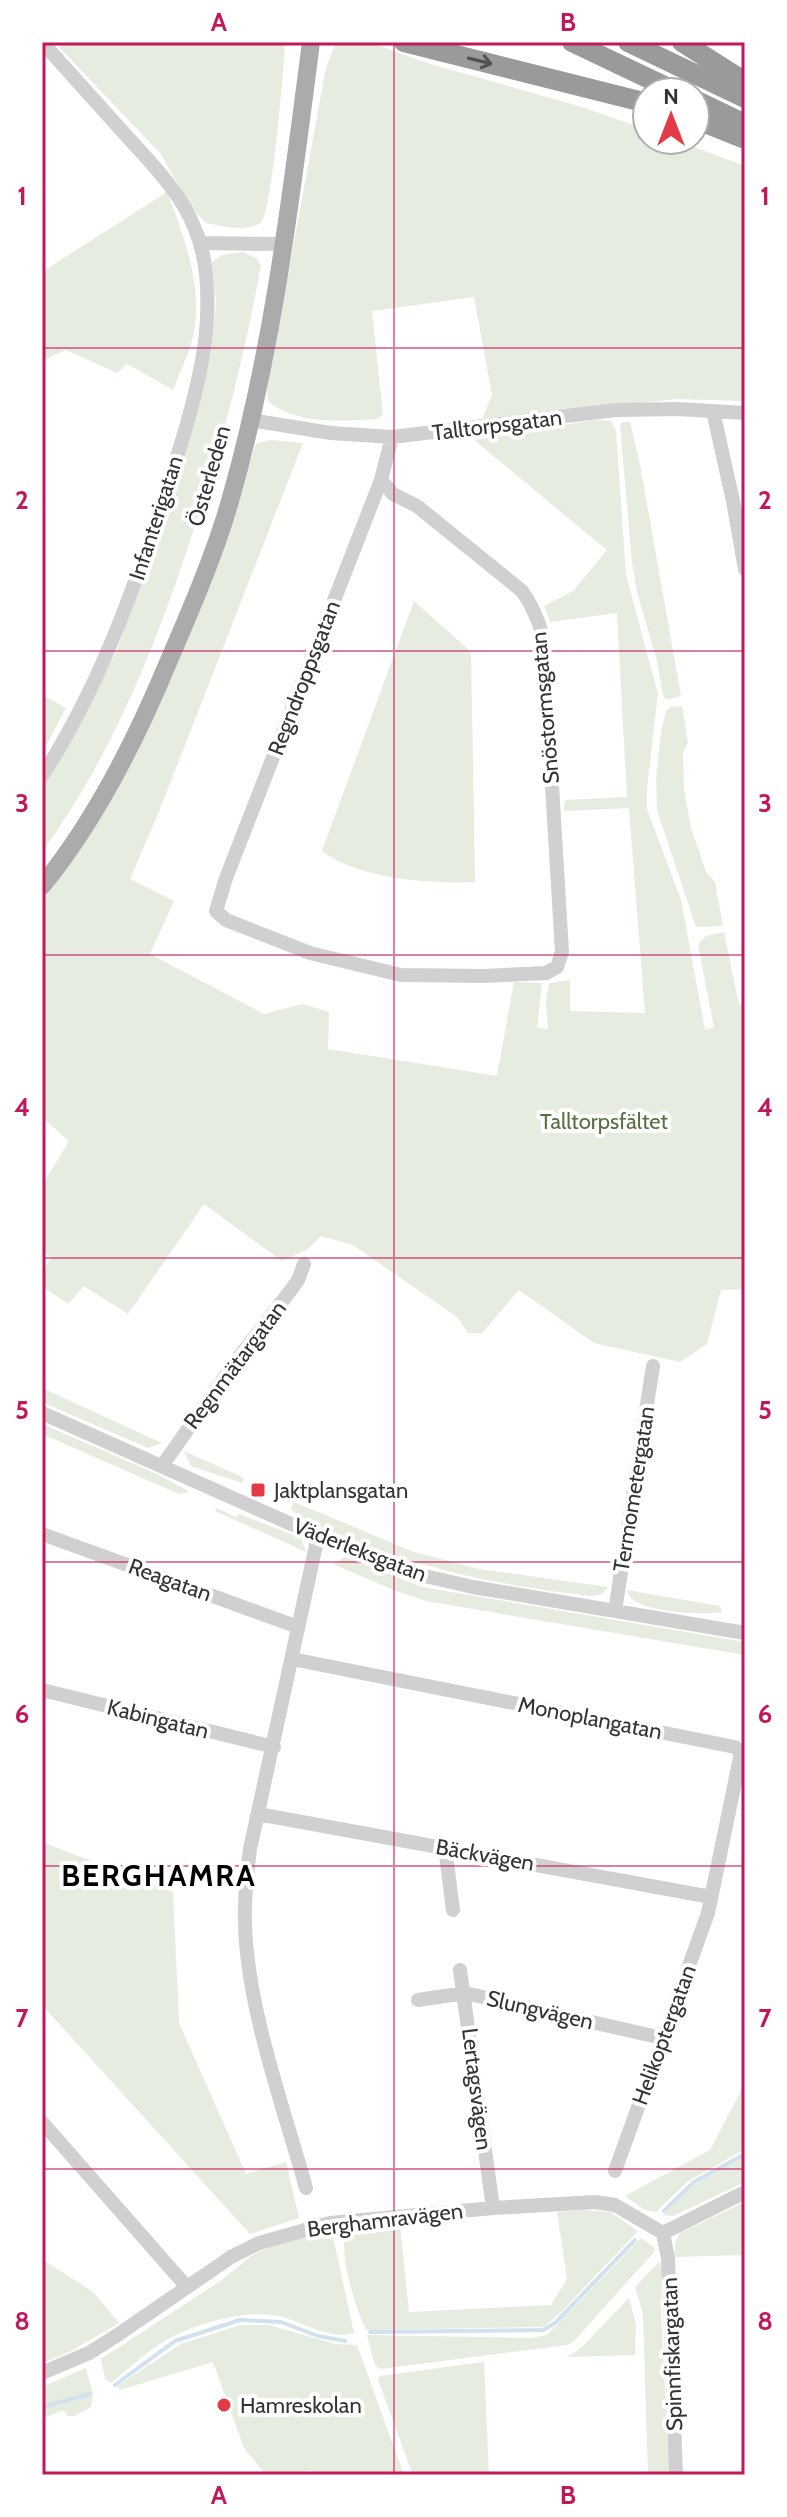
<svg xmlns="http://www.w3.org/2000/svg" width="787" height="2517" viewBox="0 0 787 2517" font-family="Cabin,sans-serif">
  <rect width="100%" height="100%" fill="#fff"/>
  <path fill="#e6ecdf" d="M54 42H285C284 65 272 214 261 222 248 233 221 226 206 223L191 207 160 153Z
    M336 42H369L427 63 582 107 647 130V140H675L745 166V401L677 399 482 419 492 395 474 297 372 311 383 415 377 419C342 421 296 425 268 401L267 389 326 68Z
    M167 192C185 239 206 293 191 344 186 359 179 375 173 390L127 364 117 373 66 350 42 361V272Z
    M242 252 256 258 261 265C242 369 218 459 184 559 149 663 107 762 42 852V787L117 650 174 486 211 354 216 303 212 262 222 255Z
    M594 420 611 421 616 431 626 575 658 694 647 788V809L681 900 705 1030 714 1027 698 944 706 936 724 932 739 1005 745 1004V1289L721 1290 707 1344 680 1362 594 1343 519 1290 482 1333H468L457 1317 353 1245 321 1236 308 1249 282 1261 204 1204 128 1314 84 1286 68 1304 42 1286V1272L51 1258 42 1251V1186L69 1141 42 1117V902L90 834 213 573 256 444 270 440 303 443 160 809 130 879 174 901 150 954 264 1014 303 1004 329 1012 328 1049 497 1076 514 982 542 983 537 1028 548 1029 546 1001 549 983 570 980V1011L645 1013 629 808 564 811 565 800 627 797 617 613 550 622 544 606 573 591 607 550 474 440Z
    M623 422H630L640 465 681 696 667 700 663 696 657 661 637 592 632 562 620 426Z
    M414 601 471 652 475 882C430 884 359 879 322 851Z
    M42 695 66 708 42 753Z
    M682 706 688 743 683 753 684 789 691 828 706 872 715 882 723 926 696 927 657 810 656 778 661 732 666 711 671 707Z
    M42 1388 162 1443 148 1448 42 1402Z
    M42 1424 157 1474 190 1492 179 1494 42 1434Z
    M184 1451 244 1478 242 1483 191 1466Z
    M294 1502 414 1552 479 1569 608 1587 602 1594 592 1596C502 1586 424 1570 340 1535 324 1528 303 1521 291 1509Z
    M216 1508 236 1517 239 1514 301 1538 306 1552 215 1511Z
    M345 1557 422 1587 745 1642V1655L426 1601 396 1591 333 1564Z
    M627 1590 720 1606 722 1612C701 1615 630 1613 627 1590Z
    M42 1842 173 1892 179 2023 246 2174 286 2162 299 2218 250 2234 42 2005Z
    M745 2077V2149L687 2182 656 2212 645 2210 625 2196 710 2150 740 2093Z
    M745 2156V2182L673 2216 663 2215 695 2184Z
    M745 2202V2255L675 2257V2243L680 2233Z
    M584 2210 610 2212 638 2231 562 2311 544 2327 366 2330C355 2306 340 2258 345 2232L372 2226 400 2225 409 2312 551 2305 567 2279 557 2212Z
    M326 2229 330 2232 334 2241 354 2333C329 2340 307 2324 283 2317 250 2308 200 2322 170 2338 149 2349 130 2368 111 2383L105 2379 101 2359 222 2280 251 2256 283 2241Z
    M641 2238 655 2248 654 2252 573 2342 567 2345 380 2369 375 2365 367 2335 531 2338 547 2335Z
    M42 2259 93 2292 119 2323 69 2352 42 2363Z
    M659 2262 662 2268 661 2309 669 2474 648 2475 643 2314 635 2287Z
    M629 2298 636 2324 635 2355 566 2357 580 2349Z
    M240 2325H269L335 2344 357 2345 404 2475H317L310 2470 297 2475H266L244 2448 213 2362 120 2390 117 2386 181 2344Z
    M484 2362 489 2475H413L378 2380 380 2376Z
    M86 2368 93 2395 91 2407 74 2416H68L63 2410 42 2419V2387Z"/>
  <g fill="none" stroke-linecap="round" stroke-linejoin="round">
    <path stroke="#cfe2ee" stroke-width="4" d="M664 2211 694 2182 745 2154
      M370 2332 543 2330 555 2323 635 2240
      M115 2385 175 2341 240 2320 281 2322 318 2336 345 2341
      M42 2407 90 2394"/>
    <path stroke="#d0d0d0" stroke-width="14" d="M42 42C69 72 96 102 123 132 149 161 181 192 195 229 209 262 209 306 205 342 198 393 181 445 165 494 133 592 98 690 42 776
      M200 243 285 244
      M713 411 733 501 745 569
      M250 420 331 433 392 437 616 410 678 409 745 413
      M381 480 393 494 417 506 522 591C532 605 538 619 543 636L562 952 557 967 546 973 483 976 401 975 310 953 226 920 216 911 226 878 381 480 392 437
      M42 1413 318 1536 416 1574 473 1587 745 1633
      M162 1466 233 1365 291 1290 298 1280 304 1264
      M42 1534 298 1627
      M615 1611 653 1366
      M292 1659 735 1747 741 1753 708 1913 615 2171
      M42 1690 274 1747
      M258 1814 711 1897
      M445 1847 453 1910
      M460 1970 493 2208
      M418 2000 465 1993 662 2038
      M42 2122 187 2287
      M306 2188C283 2105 247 2008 245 1923 244 1898 247 1873 250 1849L318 1536
      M663 2233 668 2258 676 2475
      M663 2233 745 2192
      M42 2373 89 2353 116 2336 231 2257 259 2243 330 2223 493 2208 595 2202 615 2205 663 2233"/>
    <path stroke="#ababab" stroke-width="18" d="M42 886C95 821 135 742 167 665 189 614 215 554 230 501 273 351 291 197 311 42"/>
    <path stroke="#9a9a9a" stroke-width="20" d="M404 42 647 103
      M572 42 677 92
      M628 42 745 98
      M682 42 745 82
      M695 100 745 124
      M695 119 745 139"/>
  </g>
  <defs><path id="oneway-shaft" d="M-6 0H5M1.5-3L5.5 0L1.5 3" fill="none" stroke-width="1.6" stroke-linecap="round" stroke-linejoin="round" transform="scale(2)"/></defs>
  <use stroke="#525252" href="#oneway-shaft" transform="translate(480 61) rotate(14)"/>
  <path fill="none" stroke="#c2185b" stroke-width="2" stroke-opacity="0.55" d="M394 42V2475M42 348H745M42 651H745M42 955H745M42 1258H745M42 1562H745M42 1866H745M42 2169H745"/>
  <g fill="#e63946" stroke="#fff" stroke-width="3">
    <rect x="250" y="1482" width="16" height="16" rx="4"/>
    <circle cx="224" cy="2405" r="8"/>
  </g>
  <g text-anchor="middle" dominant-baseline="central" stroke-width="8" stroke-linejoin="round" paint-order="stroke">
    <g font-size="22" fill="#333" stroke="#fff">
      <text transform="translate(497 425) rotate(-7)">Talltorpsgatan</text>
      <text transform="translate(209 476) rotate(-74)">Österleden</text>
      <text transform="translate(156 518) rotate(-72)">Infanterigatan</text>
      <text transform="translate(304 678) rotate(-69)">Regndroppsgatan</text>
      <text transform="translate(545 708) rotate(-95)">Snöstormsgatan</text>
      <text transform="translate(235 1365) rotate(-53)">Regnmätargatan</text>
      <text transform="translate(634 1489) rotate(-81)">Termometergatan</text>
      <text transform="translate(360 1550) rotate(21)">Väderleksgatan</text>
      <text transform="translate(170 1580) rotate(20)">Reagatan</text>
      <text transform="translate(590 1718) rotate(11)">Monoplangatan</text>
      <text transform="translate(158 1719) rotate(14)">Kabingatan</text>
      <text transform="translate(485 1855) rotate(10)">Bäckvägen</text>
      <text transform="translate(540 2010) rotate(13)">Slungvägen</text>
      <text transform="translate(664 2035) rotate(-70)">Helikoptergatan</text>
      <text transform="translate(477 2089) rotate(83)">Lertagsvägen</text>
      <text transform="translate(385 2220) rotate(-7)">Berghamravägen</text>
      <text transform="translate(672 2354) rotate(-92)">Spinnfiskargatan</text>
    </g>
    <g font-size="22" fill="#56703f" stroke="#fff">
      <text x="604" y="1121">Talltorpsfältet</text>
    </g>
    <g font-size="22" fill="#333" stroke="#fff" text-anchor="start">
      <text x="274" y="1490">Jaktplansgatan</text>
      <text x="240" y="2405">Hamreskolan</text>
    </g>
    <g font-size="30" font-weight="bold" letter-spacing="2" fill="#000" stroke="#fff">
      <text x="159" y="1875">BERGHAMRA</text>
    </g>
  </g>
  <rect width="787" height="2517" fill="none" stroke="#ffffff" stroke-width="88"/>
  <g transform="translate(671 116)"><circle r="38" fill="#ffffff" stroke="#adadad" stroke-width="2"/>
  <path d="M0-6L14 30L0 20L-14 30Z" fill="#e63946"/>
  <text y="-12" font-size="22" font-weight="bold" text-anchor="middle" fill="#333333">N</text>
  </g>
  <rect x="44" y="44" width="699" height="2429" fill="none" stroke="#c2185b" stroke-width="3"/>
  <g font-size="26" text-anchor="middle" font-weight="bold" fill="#c2185b">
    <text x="219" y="31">A</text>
    <text x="568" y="31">B</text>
    <text x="22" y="205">1</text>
    <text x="765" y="205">1</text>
    <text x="22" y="509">2</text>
    <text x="765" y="509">2</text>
    <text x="22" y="812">3</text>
    <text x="765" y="812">3</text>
    <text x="22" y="1116">4</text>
    <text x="765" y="1116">4</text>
    <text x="22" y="1419">5</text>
    <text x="765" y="1419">5</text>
    <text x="22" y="1723">6</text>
    <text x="765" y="1723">6</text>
    <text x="22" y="2027">7</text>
    <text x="765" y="2027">7</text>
    <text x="22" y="2330">8</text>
    <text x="765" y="2330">8</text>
    <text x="219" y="2504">A</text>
    <text x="568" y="2504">B</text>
  </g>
</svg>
